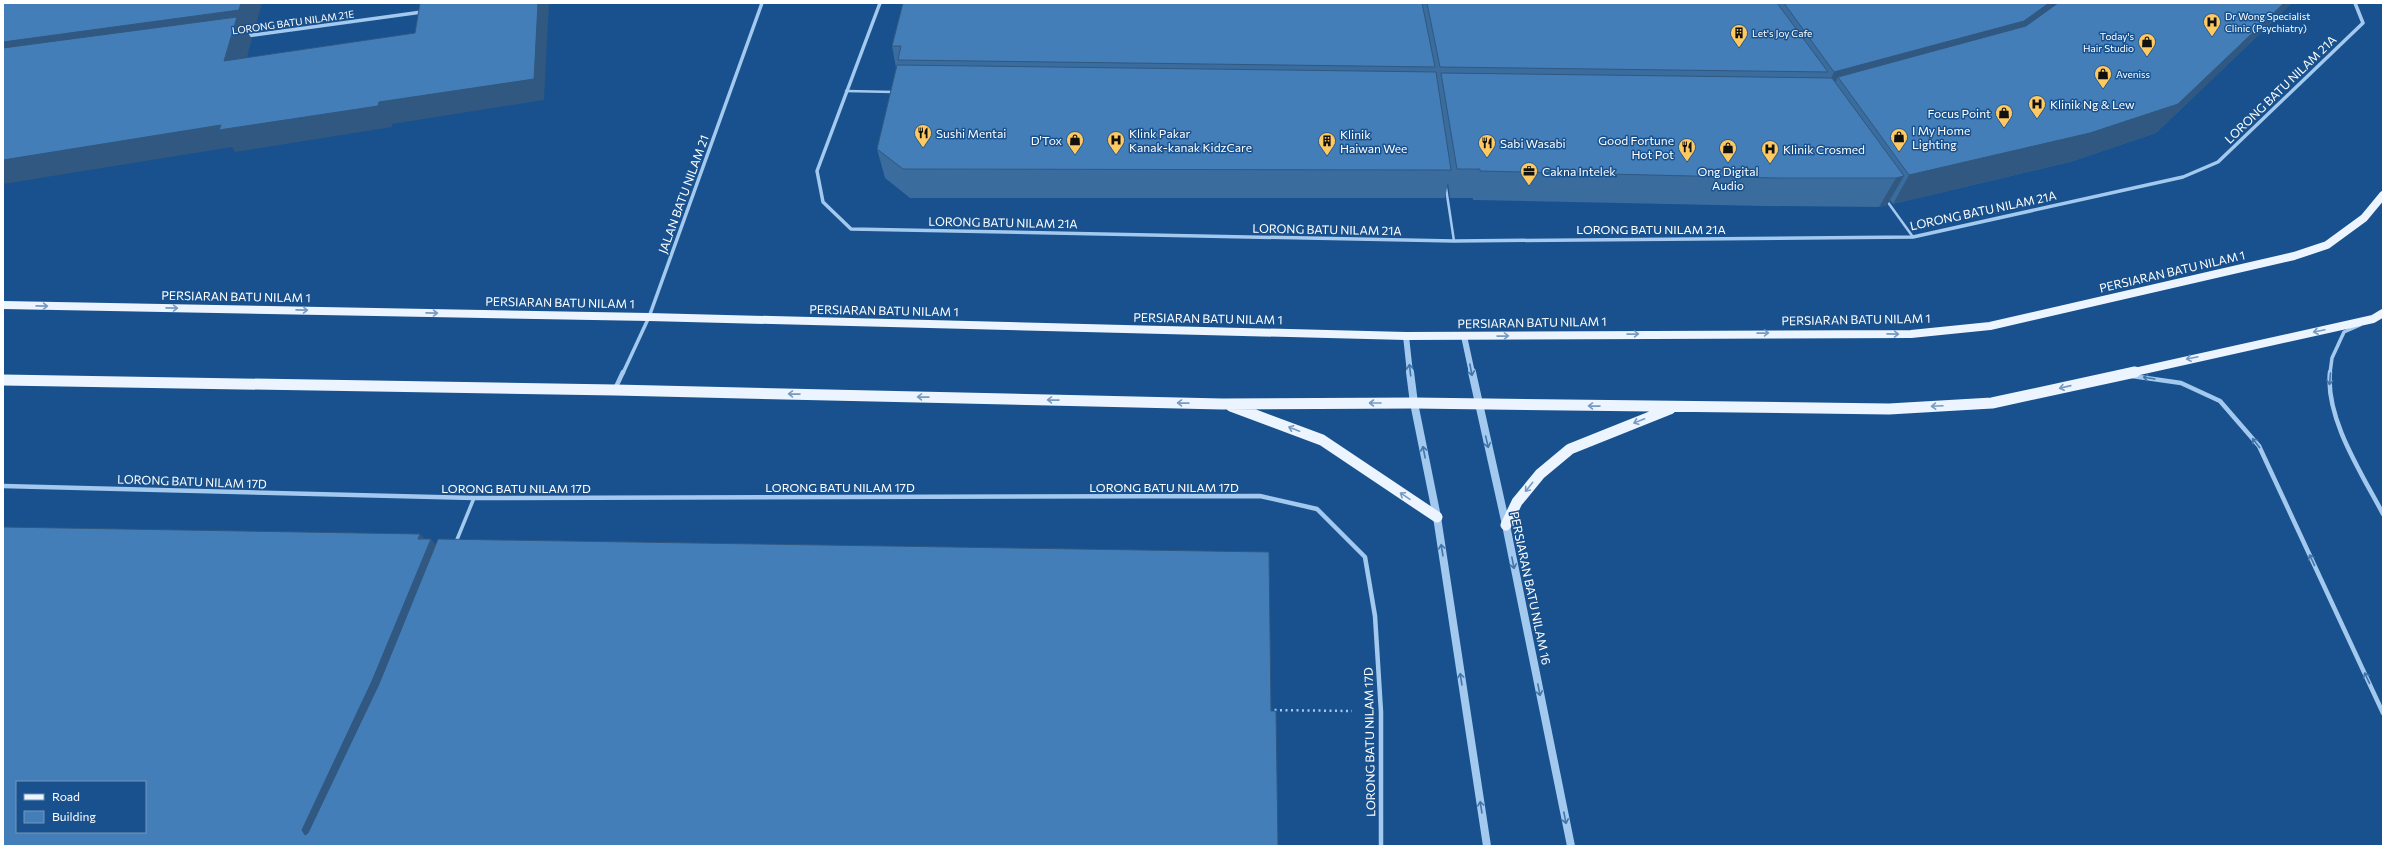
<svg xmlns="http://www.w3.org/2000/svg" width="2386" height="849" viewBox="0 0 2386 849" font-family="Commissioner,sans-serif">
  <rect width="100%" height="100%" fill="#18518d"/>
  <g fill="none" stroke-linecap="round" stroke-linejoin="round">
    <path stroke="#a3c9ef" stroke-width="2.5" stroke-dasharray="2 3.5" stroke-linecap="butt" d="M1269 710 1352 711"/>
    <path stroke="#a3c9ef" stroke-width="2.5" d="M846 91 894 92
      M1446 188 1454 241
      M1887 201 1913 237"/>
    <path stroke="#a3c9ef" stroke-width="3.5" d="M456 542 474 498"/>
    <path stroke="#a3c9ef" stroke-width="3.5" d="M880 3 817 171 823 202 851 229 1454 241 1913 237 2183 177 2218 162 2363 23 2355 3
      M246 36 422 12
      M623 373 649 317 762 3
      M2330 373 2332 358 2344 332 2360 325"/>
    <path stroke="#a3c9ef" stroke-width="4.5" d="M2330 372C2325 418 2362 474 2383 514
      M2132 376 2181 383 2220 401 2259 446 2383 713
      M615 389 623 372
      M3 486 474 498 1260 496 1317 509 1365 557 1375 616 1381 712V846"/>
    <path stroke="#a3c9ef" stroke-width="6" d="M1406 336 1410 373
      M1464 336 1472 373"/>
    <path stroke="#a3c9ef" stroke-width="8" d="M1410 372 1414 403 1437 517 1487 846
      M1472 372 1506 525 1571 846"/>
    <path stroke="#ebf4ff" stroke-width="8" d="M3 305 649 317 1406 336 1911 334 1990 326 2294 256 2327 245 2364 218 2383 195
      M2130 373 2373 319 2383 313"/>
    <path stroke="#ebf4ff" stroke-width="11" d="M3 380 615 390 1222 404 1414 403 1889 409 1992 403 2135 372
      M1231 406 1322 440 1437 517
      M1506 525 1517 502 1540 474 1570 449 1670 409"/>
  </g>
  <path fill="#3a6c9e" d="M903 3H2292L2156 133 2070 162 1893 204 1890 200 1887 205 1879 207 1764 206 1473 200V198H1450L1448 183 1445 198H910L885 178 877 149 896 68 892 46Z"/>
  <path fill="#305881" d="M241 3H262L254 32 248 33 252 39 240 82 3 66V42Z
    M538 3H549L544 100 392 124V127L235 152 232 147 3 184V160L221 125 379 102Z
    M2049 3H2070L2007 50 1838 77 1827 99 1820 101 1834 72Z
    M2284 3H2292L2156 133 2070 162 1893 204 1909 175Z
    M1904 176 1887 205 1879 207 1896 178Z
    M420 534 429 543 431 539 447 558 324 845 305 835 302 830Z"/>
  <path fill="#447eb8" stroke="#305881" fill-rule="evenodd" d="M3 3H241L239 10 3 42Z
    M420 3H538L534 79 379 102 378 106 219 130 221 125 3 160V48L237 17 224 61 415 33Z
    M903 3H1422L1435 67 898 60 901 46H892Z
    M1427 3H1777L1828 72 1440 67Z
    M1784 3H2049L2024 21 1834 72Z
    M2058 3H2284L2178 104 2090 133 1909 175 1838 77 2026 26Z
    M897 65 1436 72 1451 170 903 169 877 149Z
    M1441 73 1832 78 1904 176 1896 178H1777L1480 171V169H1457Z
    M3 527 420 534 418 539H431L372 681 302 830 305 835 308 833 379 684 438 539 1269 552 1271 711H1276L1278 846H3ZM17 782H145V832H17Z"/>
  <defs><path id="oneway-shaft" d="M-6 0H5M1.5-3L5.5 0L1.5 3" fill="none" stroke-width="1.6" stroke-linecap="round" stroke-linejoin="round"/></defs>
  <g stroke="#779ac0">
    <use href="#oneway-shaft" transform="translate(42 306) rotate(1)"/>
    <use href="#oneway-shaft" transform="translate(172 308) rotate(1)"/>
    <use href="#oneway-shaft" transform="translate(302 310) rotate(1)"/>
    <use href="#oneway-shaft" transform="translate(432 313) rotate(1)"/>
    <use href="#oneway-shaft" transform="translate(2319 331) rotate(168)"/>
    <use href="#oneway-shaft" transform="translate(1763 333) rotate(-1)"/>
    <use href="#oneway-shaft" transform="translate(1633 334) rotate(-1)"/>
    <use href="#oneway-shaft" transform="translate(1893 334) rotate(1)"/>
    <use href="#oneway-shaft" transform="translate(1503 336) rotate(-1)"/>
    <use href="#oneway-shaft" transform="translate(2192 358) rotate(168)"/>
    <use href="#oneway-shaft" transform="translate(2065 387) rotate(167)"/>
    <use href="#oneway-shaft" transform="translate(794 394) rotate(-179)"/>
    <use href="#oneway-shaft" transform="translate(923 397) rotate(-179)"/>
    <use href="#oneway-shaft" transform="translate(1053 400) rotate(-179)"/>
    <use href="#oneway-shaft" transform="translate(1183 403) rotate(-179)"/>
    <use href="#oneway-shaft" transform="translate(1375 403) rotate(180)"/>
    <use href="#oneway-shaft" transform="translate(1594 406) rotate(-179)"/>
    <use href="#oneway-shaft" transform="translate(1937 406) rotate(177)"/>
    <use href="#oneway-shaft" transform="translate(1639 421) rotate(158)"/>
    <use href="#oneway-shaft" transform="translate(1294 429) rotate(-159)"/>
    <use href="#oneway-shaft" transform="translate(1529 487) rotate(129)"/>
    <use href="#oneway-shaft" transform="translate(1405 496) rotate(-146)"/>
  </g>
  <g stroke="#4275aa">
    <use href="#oneway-shaft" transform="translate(1410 370) rotate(-97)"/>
    <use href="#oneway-shaft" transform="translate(1471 370) rotate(79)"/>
    <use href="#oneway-shaft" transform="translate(2149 378) rotate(-171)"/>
    <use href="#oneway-shaft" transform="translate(2330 379) rotate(95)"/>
    <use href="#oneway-shaft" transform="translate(1487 442) rotate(77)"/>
    <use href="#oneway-shaft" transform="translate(2256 443) rotate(-128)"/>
    <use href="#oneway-shaft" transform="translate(1424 452) rotate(-101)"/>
    <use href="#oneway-shaft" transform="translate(1442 550) rotate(-99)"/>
    <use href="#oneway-shaft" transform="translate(2312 560) rotate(-115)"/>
    <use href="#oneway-shaft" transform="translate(1513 563) rotate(79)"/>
    <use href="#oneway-shaft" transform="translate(2367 678) rotate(-115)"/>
    <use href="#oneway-shaft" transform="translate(1461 679) rotate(-99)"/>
    <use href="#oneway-shaft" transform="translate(1539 690) rotate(79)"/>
    <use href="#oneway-shaft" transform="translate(1481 807) rotate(-99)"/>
    <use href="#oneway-shaft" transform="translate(1565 818) rotate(79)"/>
  </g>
  <defs>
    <symbol id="hospital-pin" viewBox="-11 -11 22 30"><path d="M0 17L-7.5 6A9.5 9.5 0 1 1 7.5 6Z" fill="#ffc961" stroke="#18518d"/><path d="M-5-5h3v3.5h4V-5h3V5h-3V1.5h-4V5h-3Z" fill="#111"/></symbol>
    <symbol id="building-pin" viewBox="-11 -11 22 30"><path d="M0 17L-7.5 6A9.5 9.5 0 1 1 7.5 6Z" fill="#ffc961" stroke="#18518d"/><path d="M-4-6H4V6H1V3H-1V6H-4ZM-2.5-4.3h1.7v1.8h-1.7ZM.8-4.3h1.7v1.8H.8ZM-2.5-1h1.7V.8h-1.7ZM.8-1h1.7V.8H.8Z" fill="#111"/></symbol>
    <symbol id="shop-pin" viewBox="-11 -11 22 30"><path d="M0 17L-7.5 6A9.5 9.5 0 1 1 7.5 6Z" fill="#ffc961" stroke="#18518d"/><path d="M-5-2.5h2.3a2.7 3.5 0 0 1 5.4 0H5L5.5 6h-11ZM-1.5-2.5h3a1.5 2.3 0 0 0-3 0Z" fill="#111"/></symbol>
    <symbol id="restaurant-pin" viewBox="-11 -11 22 30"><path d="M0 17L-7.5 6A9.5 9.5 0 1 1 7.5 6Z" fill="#ffc961" stroke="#18518d"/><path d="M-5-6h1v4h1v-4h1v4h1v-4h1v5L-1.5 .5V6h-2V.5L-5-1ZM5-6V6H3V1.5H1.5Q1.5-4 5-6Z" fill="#111"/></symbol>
    <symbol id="office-pin" viewBox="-11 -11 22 30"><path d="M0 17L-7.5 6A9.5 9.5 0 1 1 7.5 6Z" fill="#ffc961" stroke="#18518d"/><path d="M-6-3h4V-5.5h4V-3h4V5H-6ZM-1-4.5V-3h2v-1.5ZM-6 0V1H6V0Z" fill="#111"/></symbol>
  </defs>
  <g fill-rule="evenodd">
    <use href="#hospital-pin" x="2202" y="12" width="20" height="27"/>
    <use href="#building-pin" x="1729" y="23" width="20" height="27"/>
    <use href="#shop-pin" x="2137" y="32" width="20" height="27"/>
    <use href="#shop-pin" x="2093" y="64" width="20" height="27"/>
    <use href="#hospital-pin" x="2027" y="94" width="20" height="27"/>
    <use href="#shop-pin" x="1994" y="103" width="20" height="27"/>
    <use href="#restaurant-pin" x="913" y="123" width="20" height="27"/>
    <use href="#shop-pin" x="1889" y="127" width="20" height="27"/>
    <use href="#shop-pin" x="1065" y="130" width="20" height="27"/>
    <use href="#hospital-pin" x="1106" y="130" width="20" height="27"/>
    <use href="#building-pin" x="1317" y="131" width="20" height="27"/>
    <use href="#restaurant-pin" x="1477" y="133" width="20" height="27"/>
    <use href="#restaurant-pin" x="1677" y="137" width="20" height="27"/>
    <use href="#shop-pin" x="1718" y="138" width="20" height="27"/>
    <use href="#hospital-pin" x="1760" y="139" width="20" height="27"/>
    <use href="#office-pin" x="1519" y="161" width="20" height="27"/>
  </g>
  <g text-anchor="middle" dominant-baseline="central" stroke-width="3" stroke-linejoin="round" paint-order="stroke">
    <g font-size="10" fill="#fff" stroke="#18518d" text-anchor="start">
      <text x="2225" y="16">Dr Wong Specialist<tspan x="2225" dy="12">Clinic (Psychiatry)</tspan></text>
      <text x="1752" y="33">Let's Joy Cafe</text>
      <text x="2134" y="36" text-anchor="end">Today's<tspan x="2134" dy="12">Hair Studio</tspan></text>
      <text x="2116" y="74">Aveniss</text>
    </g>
    <g font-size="10" fill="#fff" stroke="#18518d">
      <text transform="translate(293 22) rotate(-8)">LORONG BATU NILAM 21E</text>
    </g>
    <g font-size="12" fill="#fff" stroke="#18518d">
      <text transform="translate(2280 89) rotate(-44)">LORONG BATU NILAM 21A</text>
      <text transform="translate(683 194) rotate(-70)">JALAN BATU NILAM 21</text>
      <text transform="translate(1983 210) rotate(-12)">LORONG BATU NILAM 21A</text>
      <text transform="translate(1003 222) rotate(1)">LORONG BATU NILAM 21A</text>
      <text transform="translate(1327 229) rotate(1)">LORONG BATU NILAM 21A</text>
      <text x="1651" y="229">LORONG BATU NILAM 21A</text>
      <text transform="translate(2172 271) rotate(-13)">PERSIARAN BATU NILAM 1</text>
      <text transform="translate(236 296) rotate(1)">PERSIARAN BATU NILAM 1</text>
      <text transform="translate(560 302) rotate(1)">PERSIARAN BATU NILAM 1</text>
      <text transform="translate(884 310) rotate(1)">PERSIARAN BATU NILAM 1</text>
      <text transform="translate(1208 318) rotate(1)">PERSIARAN BATU NILAM 1</text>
      <text transform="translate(1856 319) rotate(-1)">PERSIARAN BATU NILAM 1</text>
      <text transform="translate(1532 322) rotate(-1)">PERSIARAN BATU NILAM 1</text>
      <text transform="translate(192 481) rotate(2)">LORONG BATU NILAM 17D</text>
      <text x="840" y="487">LORONG BATU NILAM 17D</text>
      <text x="1164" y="487">LORONG BATU NILAM 17D</text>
      <text x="516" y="488">LORONG BATU NILAM 17D</text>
      <text transform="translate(1531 588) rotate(78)">PERSIARAN BATU NILAM 16</text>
      <text transform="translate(1369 742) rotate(-91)">LORONG BATU NILAM 17D</text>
    </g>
    <g font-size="12" fill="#fff" stroke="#18518d" text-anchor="start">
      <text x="2050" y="104">Klinik Ng &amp; Lew</text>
      <text x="1991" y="113" text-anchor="end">Focus Point</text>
      <text x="1912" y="130">I My Home<tspan x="1912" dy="14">Lighting</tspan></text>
      <text x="936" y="133">Sushi Mentai</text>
      <text x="1129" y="133">Klink Pakar<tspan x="1129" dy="14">Kanak-kanak KidzCare</tspan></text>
      <text x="1340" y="134">Klinik<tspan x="1340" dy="14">Haiwan Wee</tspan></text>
      <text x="1062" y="140" text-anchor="end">D'Tox</text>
      <text x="1674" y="140" text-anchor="end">Good Fortune<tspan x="1674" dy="14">Hot Pot</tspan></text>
      <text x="1500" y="143">Sabi Wasabi</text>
      <text x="1783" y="149">Klinik Crosmed</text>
      <text x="1542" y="171">Cakna Intelek</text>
      <text x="1728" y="171" text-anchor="middle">Ong Digital<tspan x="1728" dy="14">Audio</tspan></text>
    </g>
  </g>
  <rect width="2386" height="849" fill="none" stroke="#ffffff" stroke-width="8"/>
  <rect x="16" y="781" width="130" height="52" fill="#18518d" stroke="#7497bb"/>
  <rect x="24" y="794" width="20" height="6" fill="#ebf4ff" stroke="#7497bb"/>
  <text x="52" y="801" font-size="12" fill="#ffffff">Road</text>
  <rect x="24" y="811" width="20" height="12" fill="#447eb8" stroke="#7497bb"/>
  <text x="52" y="821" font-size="12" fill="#ffffff">Building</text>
</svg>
